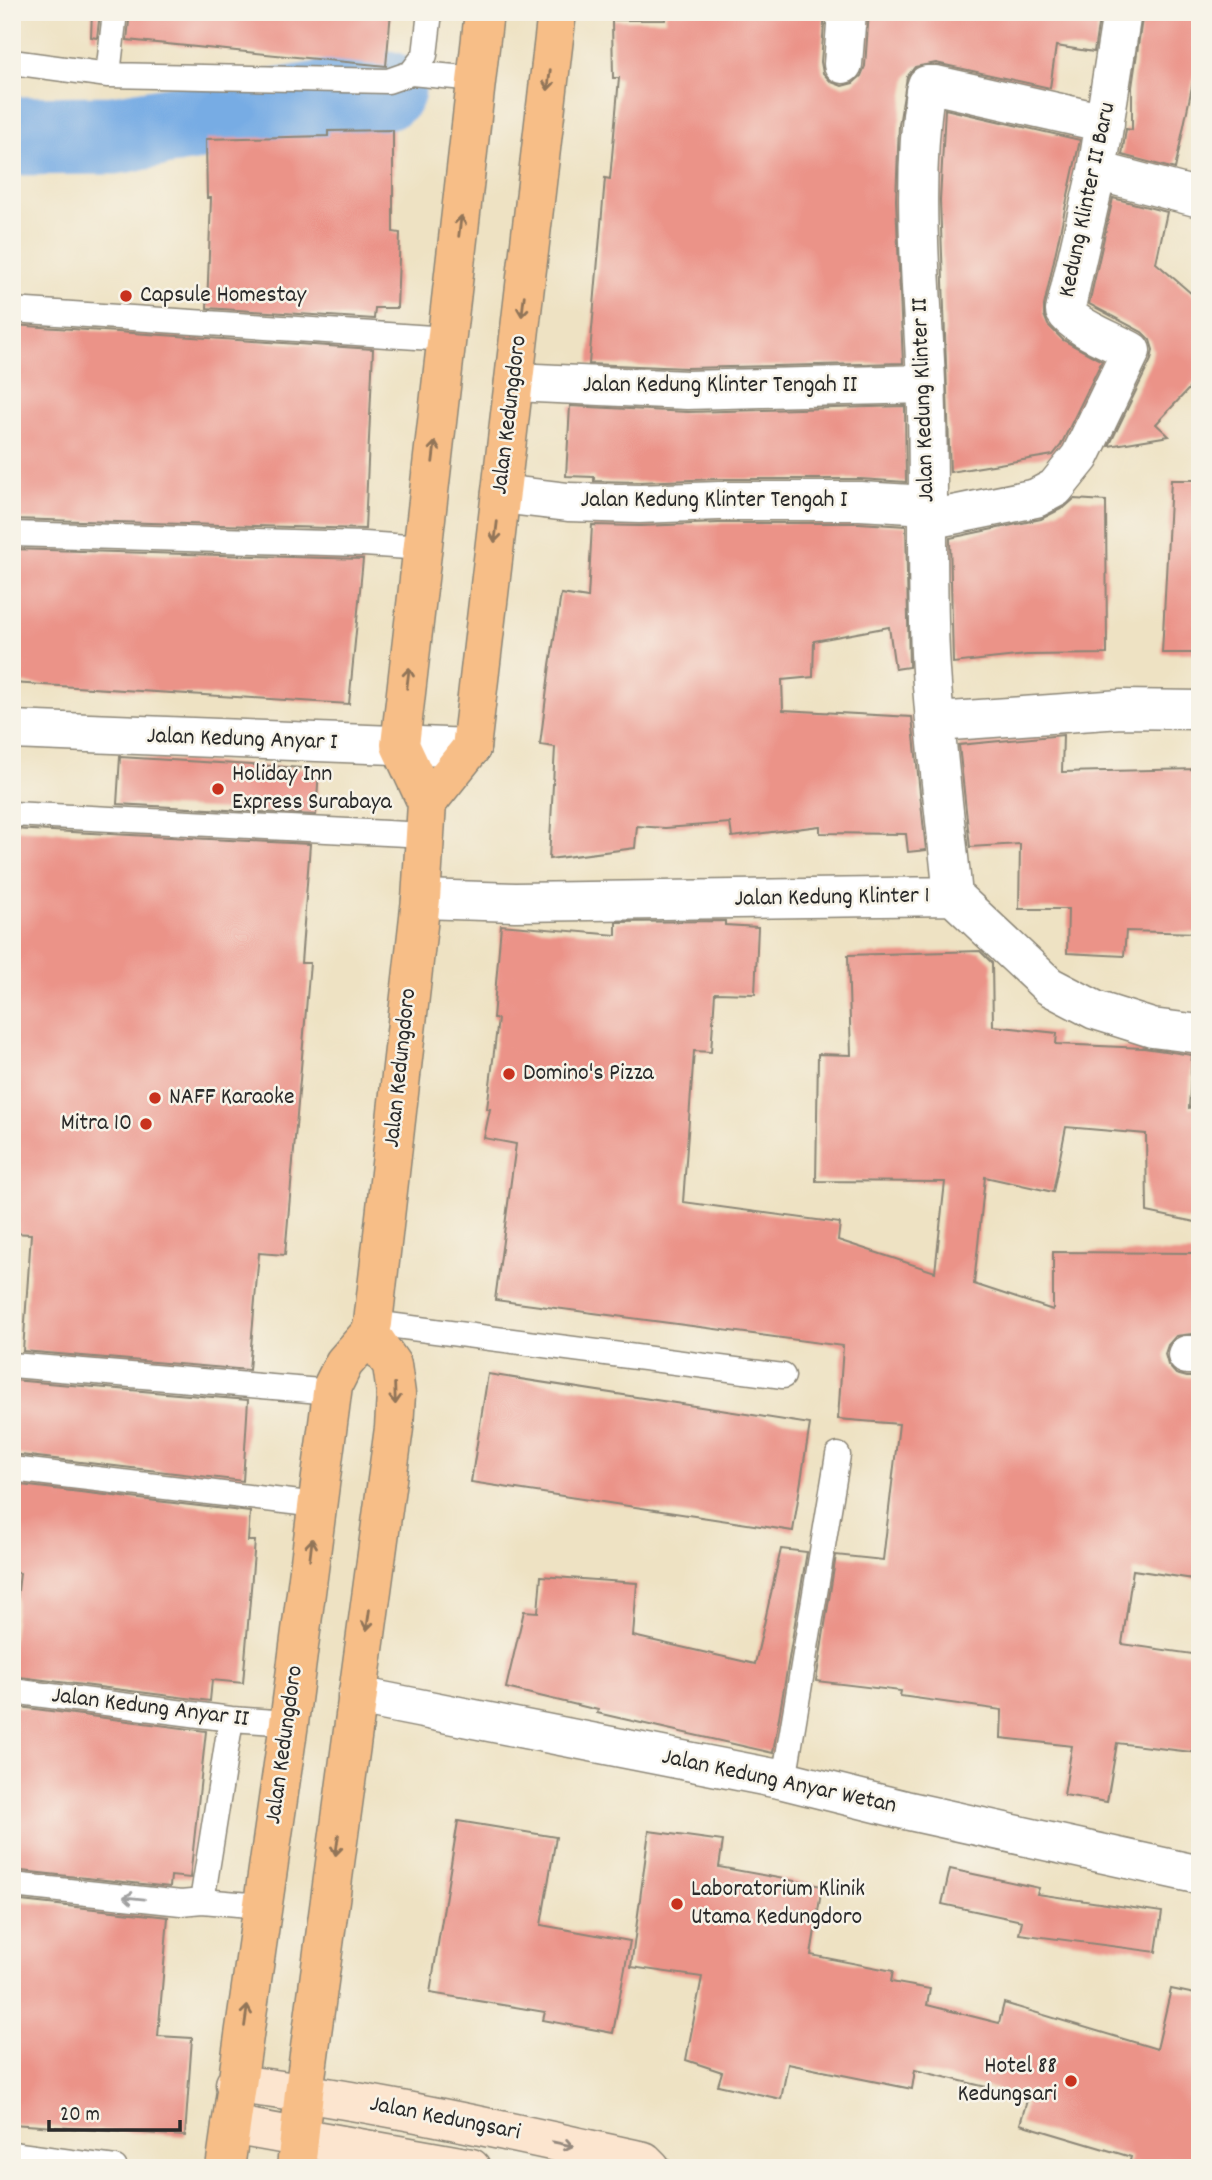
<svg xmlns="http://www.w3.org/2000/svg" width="1212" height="2180" viewBox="0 0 1212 2180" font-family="Dekko,sans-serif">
  <rect width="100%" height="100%" fill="#f7f3e8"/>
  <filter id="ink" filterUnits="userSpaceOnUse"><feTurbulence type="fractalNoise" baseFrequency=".0143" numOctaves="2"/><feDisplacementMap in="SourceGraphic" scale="14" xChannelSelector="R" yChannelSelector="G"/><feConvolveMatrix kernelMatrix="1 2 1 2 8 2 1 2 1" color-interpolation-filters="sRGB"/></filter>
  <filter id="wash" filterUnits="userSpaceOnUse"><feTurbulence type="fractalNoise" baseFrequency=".00686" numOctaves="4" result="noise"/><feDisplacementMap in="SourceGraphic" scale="28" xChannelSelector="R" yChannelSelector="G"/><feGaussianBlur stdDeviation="1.57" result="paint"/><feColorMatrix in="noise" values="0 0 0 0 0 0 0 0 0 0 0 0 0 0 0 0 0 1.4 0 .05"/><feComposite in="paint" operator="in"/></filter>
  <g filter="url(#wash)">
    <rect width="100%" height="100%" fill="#eee2c3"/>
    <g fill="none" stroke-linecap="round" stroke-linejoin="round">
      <path stroke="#77ace4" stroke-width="79" d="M12 136 114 135 386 90"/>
    </g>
    <g id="blocks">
      <path fill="#eb9388" d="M92 12H100L97 38 91 37Z
        M130 12H391L386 66 127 40Z
        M666 12H825L821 62 823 73 831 82 842 86 853 83 861 76 865 66 869 12H1100L1094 52 1056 46 1050 88 936 63 915 67 907 77 899 125 896 200 903 363 687 368 589 364 605 178 610 179 619 78H613L612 20H665Z
        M1143 12H1200V48L1175 169 1122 155 1126 129 1132 130V87Z
        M945 109 1080 140 1044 306V315L1048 325 1063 340 1102 361 1061 445 1053 455 950 472 940 200Z
        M393 130V232L400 233 397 308H375L374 319 207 308 211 198H207L206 139 328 136V131Z
        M1113 198 1167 212 1156 263 1200 301V377L1156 424 1169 436 1109 446 1151 360 1153 350 1150 340 1142 332 1089 304Z
        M12 325 373 349 365 529 12 519Z
        M570 406 688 412 905 406 906 482 860 479H718L639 482 594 481V477L566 476Z
        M1171 480H1200V653H1162Z
        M1074 499 1106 501 1107 654 1027 655 953 663 950 538 1041 519 1065 507Z
        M719 523H859L906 526 909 667 895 669 889 627 814 641 813 677 782 680 783 710 912 717 926 850 908 852 906 834 820 833V826L732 837 730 823 665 828 637 826 635 848 549 859 555 747 540 745 550 665 561 594 588 598 592 525 640 526Z
        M12 549 363 559 349 704 12 683Z
        M1063 735 1062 772 1199 769 1200 933 1126 931 1124 956 1067 953 1068 909H1019L1020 844 970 847 959 745Z
        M120 757 319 769 316 815 117 804Z
        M12 829 310 844 301 963H310L285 1255 259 1253 249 1370 23 1351 31 1234 12 1233Z
        M725 921V925L758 927 755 994 715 993 711 1052 694 1051 683 1202 840 1223 838 1240 935 1272 945 1182 816 1181 818 1054 851 1055 848 955 980 951 992 963 993 1026 1057 1033 1056 1044 1144 1048 1192 1055 1189 1108 1200 1105V1223L1147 1212 1146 1134 1066 1127 1053 1192 985 1177 974 1284 1053 1310V1252L1200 1253V1333L1176 1336 1168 1345 1165 1354 1168 1365 1176 1374 1187 1377H1200V1580L1133 1570 1122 1644 1200 1655V1753L1117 1743 1107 1802 1064 1795 1072 1746 1001 1738 1002 1710 900 1696 901 1691 816 1681 836 1555 883 1560 899 1424 838 1419 843 1346 495 1300 516 1144 484 1138 490 1109H487L498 1019 493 1018 501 925 616 935V922Z
        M488 1374 810 1424 793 1531 471 1482Z
        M12 1380 248 1400 243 1481 12 1454Z
        M12 1484 250 1512 248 1541H255L243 1683 212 1680 210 1701 12 1676V1644L20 1573 12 1572Z
        M781 1549 807 1552 773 1753 597 1713 598 1710 506 1688 524 1611 538 1612 541 1576 637 1583 633 1636 755 1664Z
        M12 1706 206 1731 190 1878 171 1876 170 1887 12 1870Z
        M458 1821 556 1837 541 1925 630 1941 613 2033 543 2020 545 2012 430 1993Z
        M649 1831 723 1841 719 1867 822 1886 811 1955 893 1971 891 1982 930 1989 927 2005 999 2023 1004 2003 1157 2049 1171 1989 1200 1995V2168H1128L1131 2157 1020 2124 1028 2097 915 2070 912 2089 788 2064 781 2099 718 2085 722 2072 686 2060 702 1977 631 1967Z
        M950 1869 1039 1888 1037 1894 1162 1912 1156 1952 1019 1934 1022 1921 942 1904Z
        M12 1900 168 1917 158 2036 192 2038 185 2136 12 2124Z"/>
    </g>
  </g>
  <g filter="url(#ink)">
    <use href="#blocks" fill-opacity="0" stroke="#8c8677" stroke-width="2"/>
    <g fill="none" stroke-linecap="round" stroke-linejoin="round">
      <defs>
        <path id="lane" d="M12 62 108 75 388 81 411 73 425 55 430 12
          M411 73 476 79
          M108 75 115 12
          M12 310 447 339
          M12 534 364 544 423 548
          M12 814 426 835
          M373 1323 783 1376
          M12 1365 332 1392
          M12 1469 317 1505
          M12 1691 231 1719 289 1723
          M784 1780 838 1455
          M12 1885 181 1903 202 1901 262 1906
          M202 1901 231 1719
          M12 2154 115 2168"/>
        <path id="street" d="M843 64 847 12
          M1097 171 1200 198
          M514 382 687 390 926 384
          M501 494 568 502 639 504 719 501H860L928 505
          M928 520 1036 498 1055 488 1080 457 1131 351C1115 342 1074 327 1065 311L1097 171 1122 12
          M936 722 1121 709 1200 710
          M12 730 471 748
          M953 896C945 815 934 734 930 653 926 563 930 472 926 382 922 285 911 188 925 91L927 85H936L1105 123
          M421 899 515 902 953 896 1049 986 1095 1010 1152 1028 1200 1034
          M1187 1355H1200
          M357 1696 784 1780 905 1810 1200 1875"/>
        <path id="secondary" d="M235 2084C373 2100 508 2132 644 2161L651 2168
          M231 2125 471 2168"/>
        <path id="primary" d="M427 803 471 748 557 12
          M225 2168 289 1723 333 1385 344 1363 370 1333 373 1323 421 899 427 803 400 745 484 12
          M296 2168 304 2092 394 1428 396 1394 392 1365 370 1333"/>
      </defs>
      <use href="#lane" stroke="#8c8677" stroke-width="27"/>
      <use href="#street" stroke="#8c8677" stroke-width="41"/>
      <use href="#secondary" stroke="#8c8677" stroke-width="41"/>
      <use href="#primary" stroke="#8c8677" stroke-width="41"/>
      <use href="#lane" stroke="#fff" stroke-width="24"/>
      <use href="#street" stroke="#fff" stroke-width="38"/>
      <use href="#secondary" stroke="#fce5cf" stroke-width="38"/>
      <use href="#primary" stroke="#f7be87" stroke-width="38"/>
    </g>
    <defs><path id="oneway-shaft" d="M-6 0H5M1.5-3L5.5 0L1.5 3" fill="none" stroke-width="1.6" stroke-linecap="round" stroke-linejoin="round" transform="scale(1.75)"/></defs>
    <g stroke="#917459">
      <use href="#oneway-shaft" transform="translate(549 80) rotate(97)"/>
      <use href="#oneway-shaft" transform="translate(460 226) rotate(-83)"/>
      <use href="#oneway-shaft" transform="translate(523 306) rotate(97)"/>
      <use href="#oneway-shaft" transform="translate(434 452) rotate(-83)"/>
      <use href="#oneway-shaft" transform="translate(496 532) rotate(97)"/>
      <use href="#oneway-shaft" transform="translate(408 678) rotate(-83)"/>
      <use href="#oneway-shaft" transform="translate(395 1394) rotate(88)"/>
      <use href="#oneway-shaft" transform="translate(311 1549) rotate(-83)"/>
      <use href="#oneway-shaft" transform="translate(368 1620) rotate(98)"/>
      <use href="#oneway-shaft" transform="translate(337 1845) rotate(98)"/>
      <use href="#oneway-shaft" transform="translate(246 2016) rotate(-82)"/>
    </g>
    <use stroke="#a0a0a0" href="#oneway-shaft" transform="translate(134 1898) rotate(-174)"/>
    <use stroke="#94887d" href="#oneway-shaft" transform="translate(563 2144) rotate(12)"/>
  </g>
  <g fill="#c8321e" stroke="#f7f3e8" stroke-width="2.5">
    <circle cx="126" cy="296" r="7"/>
    <circle cx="218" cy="789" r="7"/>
    <circle cx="509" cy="1074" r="7"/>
    <circle cx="155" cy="1098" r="7"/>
    <circle cx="146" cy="1124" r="7"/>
    <circle cx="677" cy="1904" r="7"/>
    <circle cx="1071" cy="2081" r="7"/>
  </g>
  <g text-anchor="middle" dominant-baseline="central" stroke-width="5" stroke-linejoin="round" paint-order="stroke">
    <g font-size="24" fill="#2b2b2b" stroke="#f7f3e8">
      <text transform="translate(1088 200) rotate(-78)">Kedung Klinter II Baru</text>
      <text x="720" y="386">Jalan Kedung Klinter Tengah II</text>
      <text transform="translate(924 400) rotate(-92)">Jalan Kedung Klinter II</text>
      <text transform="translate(510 415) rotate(-83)">Jalan Kedungdoro</text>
      <text x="714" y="501">Jalan Kedung Klinter Tengah I</text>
      <text transform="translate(242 740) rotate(2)">Jalan Kedung Anyar I</text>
      <text transform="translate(832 898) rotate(-1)">Jalan Kedung Klinter 1</text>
      <text transform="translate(401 1068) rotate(-84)">Jalan Kedungdoro</text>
      <text transform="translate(150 1708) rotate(7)">Jalan Kedung Anyar II</text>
      <text transform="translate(285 1745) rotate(-82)">Jalan Kedungdoro</text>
      <text transform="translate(779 1782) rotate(12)">Jalan Kedung Anyar Wetan</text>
      <text transform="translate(445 2119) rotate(11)">Jalan Kedungsari</text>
    </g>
    <g font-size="24" fill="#2b2b2b" stroke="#f7f3e8" text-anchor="start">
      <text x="140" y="296">Capsule Homestay</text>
      <text x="232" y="775">Holiday Inn<tspan x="232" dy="28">Express Surabaya</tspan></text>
      <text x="523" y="1074">Domino's Pizza</text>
      <text x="169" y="1098">NAFF Karaoke</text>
      <text x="132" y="1124" text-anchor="end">Mitra 10</text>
      <text x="691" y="1890">Laboratorium Klinik<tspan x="691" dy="28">Utama Kedungdoro</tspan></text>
      <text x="1057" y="2067" text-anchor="end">Hotel 88<tspan x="1057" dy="28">Kedungsari</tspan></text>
    </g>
  </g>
  <rect width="1212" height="2180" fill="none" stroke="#f7f3e8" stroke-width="42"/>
  <path d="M49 2120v10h131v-10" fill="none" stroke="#2b2b2b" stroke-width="3.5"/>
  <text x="60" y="2120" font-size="21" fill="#2b2b2b" stroke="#f7f3e8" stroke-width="5" paint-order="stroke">20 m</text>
</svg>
